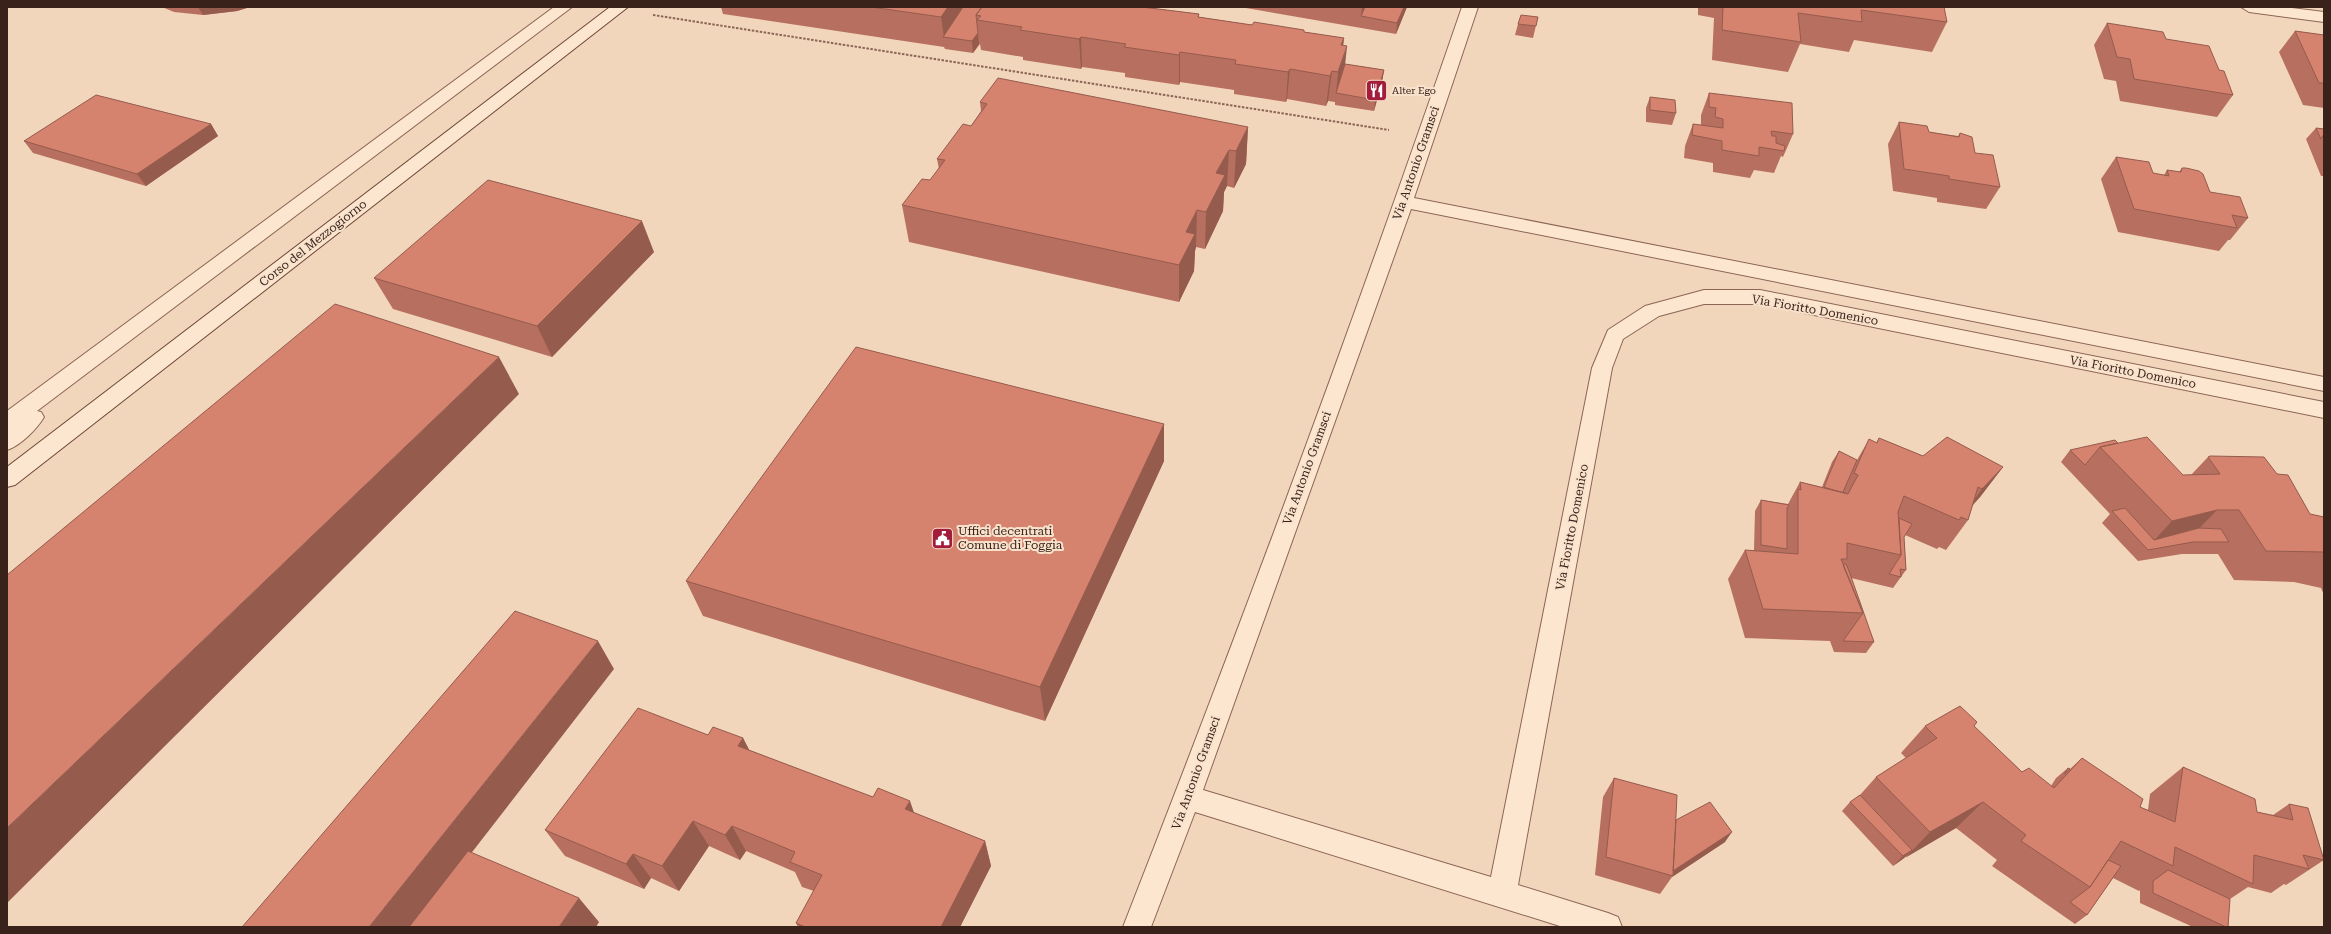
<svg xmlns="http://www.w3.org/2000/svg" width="2331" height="934" viewBox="0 0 2331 934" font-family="'Roboto Serif',serif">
  <rect width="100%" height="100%" fill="#f2d6bc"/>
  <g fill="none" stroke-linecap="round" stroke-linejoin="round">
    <defs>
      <path id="minor" d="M554 7H572L37 411 41 412 44 417C37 429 20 446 7 450V411Z
        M1462 7H1478L1414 198 2324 377V391L1411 209 1203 790 1491 877 1592 368 1608 330 1645 306 1704 290H1760L2324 402V418L1760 304H1704L1659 316 1623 339 1612 368 1518 885 1608 913 1618 917 1622 927H1563L1195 812 1151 927H1123C1242 623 1356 316 1462 7Z
        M2241 7H2283L2324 12V22L2249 12Z"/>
      <path id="secondary" d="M610 7H628L15 485 7 487V467Z"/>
    </defs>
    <use href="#minor" stroke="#8c6554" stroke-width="2"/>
    <use href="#secondary" stroke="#6d4737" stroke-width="2"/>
    <path stroke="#8c6554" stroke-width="2" stroke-dasharray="2.5 1.5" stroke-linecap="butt" d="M653 15 1389 130"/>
    <use href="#minor" fill="#fce6d0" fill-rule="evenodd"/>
    <use href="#secondary" fill="#fce6d0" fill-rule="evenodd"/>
  </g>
  <path fill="#b7705f" d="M162 7H250L237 11 203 15 174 12Z
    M721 7H1142L1199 14V17L1252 25 1304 30V32L1344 38 1343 45 1345 64 1384 70 1382 82 1374 111 1335 105V102L1328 101 1326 106 1287 99 1286 102 1234 94V90L1180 82 1179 85 1125 77V73L1082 67 1081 69 1023 60V57L981 50 980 44 973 53 945 49 944 47 723 14Z
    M1240 7H1407L1396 34Z
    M1698 7H1944L1947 22 1932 52 1854 40 1849 52 1800 44 1788 72 1712 60 1714 18 1698 15Z
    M1538 17 1533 38 1515 35 1518 24Z
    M2107 23 2166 39 2219 70 2233 95 2217 117 2120 101 2116 81 2104 79 2094 45Z
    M2295 31 2324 35V108L2303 105 2279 52Z
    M1709 93 1793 134 1783 157 1781 156 1774 173 1754 170 1750 178 1713 172V163L1684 158 1685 146 1693 124 1701 125V115Z
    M1650 97 1676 113 1672 125 1646 122V108Z
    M980 102 1248 127 1246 164 1234 188 1227 186 1224 192 1223 211 1205 249 1196 247 1195 251 1194 271 1179 302 909 242 902 205 930 180 939 169 937 159 971 126 981 111Z
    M1899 122 1929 132 1958 136 1960 133 2000 187 1986 209 1937 202V198L1893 191 1888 144Z
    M211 124 218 136 146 186 33 153 24 141Z
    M2316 128 2324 129V176H2321L2306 139Z
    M2116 157 2153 173 2164 175 2167 170 2179 172 2182 168 2210 192 2248 218 2230 240H2228L2219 251 2118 232 2101 179Z
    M654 252 552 357 393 309 374 278Z
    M1164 424V461L1045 721 703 616 686 581Z
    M1879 438 1923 456 2003 467 1980 497 1973 505 1968 520 1946 550 1939 547 1937 549 1905 535 1904 537 1906 570 1893 588 1851 578 1874 642 1866 653 1834 652 1830 641 1745 638 1728 579 1745 550H1754L1755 511 1761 500 1788 504 1800 482 1822 487 1832 462 1839 451 1857 460 1868 441 1876 443Z
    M2118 443 2183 475H2191L2208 457 2277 474 2310 514 2324 517V595L2321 588 2294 582 2234 580 2218 554H2182L2138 561 2102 523 2110 514 2061 462 2070 450Z
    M1925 726H1974L2022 772 2051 786 2056 778 2068 768 2070 769 2082 758 2140 807 2148 810 2150 794 2183 767 2257 812 2273 815 2289 804 2324 859V860L2286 885 2284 884 2271 893 2248 887 2230 899 2228 927H2193L2140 903V890L2139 891 2113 878 2087 915 2075 924 1992 866 1997 860 1956 828 1905 857 1893 866 1842 811 1850 802 1860 795 1876 777 1906 758 1901 753Z
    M708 735 743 738 749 750 914 813 985 841 991 866 960 927H798L796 923 814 891 802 887 795 872 746 851 740 860 709 846 679 891 651 878 644 889 565 856 545 830Z
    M1614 778 1676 820 1725 842 1672 877 1660 894 1595 875 1603 797Z"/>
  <path fill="#955b4d" d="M198 7H250L237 11 203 15Z
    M948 7H972L944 37 941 17Z
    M1362 7H1369L1361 16Z
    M1404 7H1407L1396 34 1397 23Z
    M978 33 979 44 973 53 972 41Z
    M1081 37 1082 67 1081 69 1079 39Z
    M1344 38 1341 65 1347 46 1344 76 1336 93 1341 45Z
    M1180 52V82L1179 85V55Z
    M1290 69 1287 99 1286 102 1288 72Z
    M1384 70 1382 82 1374 111 1375 100Z
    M1332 71 1328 101 1326 106 1330 76Z
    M211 124 218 136 146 186 137 174Z
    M1248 127 1246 164 1234 188 1236 151Z
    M1229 150 1227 186 1224 192 1223 211 1205 249 1206 212 1216 173Z
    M1197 210 1196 247 1195 251 1194 271 1179 302V265L1186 232Z
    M642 221 654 252 552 357 537 326Z
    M499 357 519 394 7 903V828Z
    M1164 424V461L1045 721 1040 687Z
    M2003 467 1980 497 1960 519 1982 489Z
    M2217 510 2188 540 2147 548 2172 521Z
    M598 641 614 669 414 927H369Z
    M743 738 757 765 738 746Z
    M910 801 919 827 905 809Z
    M1983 802 1956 828 1905 858 1930 832Z
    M693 821 709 846 679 891 662 866Z
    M732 826 746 851 740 860 725 835Z
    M1732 832 1725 842 1672 877 1673 876 1668 874Z
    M985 841 991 866 960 927H941Z
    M1912 850 1903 859 1893 866 1903 856Z
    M633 854 651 878 644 889 626 864Z
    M579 898 599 922 596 927H559Z"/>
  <path fill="#d5826e" stroke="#955b4d" d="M871 7H948L941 17Z
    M963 7H982L976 15 978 33 972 41 943 37Z
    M982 7H1142L1199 14 1198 17 1252 25 1254 22 1304 30V32L1344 38 1341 45 1347 46 1338 72 1332 71 1330 76 1290 69 1288 72 1235 64 1236 60 1180 52 1179 55 1124 47 1126 44 1081 37 1079 39 1020 30 1022 27 977 20 981 16 976 15Z
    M1365 7H1404L1397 23 1361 16Z
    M1723 7H1944L1947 22 1861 10 1862 22 1798 13 1801 42 1722 30Z
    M1521 15 1538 17 1536 26 1518 24Z
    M2107 23 2163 32 2166 39 2209 46 2219 70 2224 71 2233 95 2134 79 2130 59 2117 57Z
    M2295 31 2324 35V83H2319Z
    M1345 64 1384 70 1375 100 1336 93Z
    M998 78 1248 127 1236 151 1229 150 1216 173 1225 175 1206 212 1197 210 1186 232 1195 234 1179 265 902 205 922 179 930 180 945 160 937 159 963 124 971 126 987 104 980 102Z
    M1709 93 1792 103 1793 134 1771 131 1772 136H1776V143L1785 146 1784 151 1759 147V156L1722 150V141L1692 135 1693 124 1723 128V119L1715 117 1716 108 1709 107Z
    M96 95 211 124 137 174 24 141Z
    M1650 97 1675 100 1676 113 1650 110Z
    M1899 122 1927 126 1929 132 1959 137 1960 133 1972 137 1975 153 1993 155 2000 187 1949 179V176L1904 169Z
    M2316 128 2324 129V134L2321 139Z
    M2116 157 2149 162 2153 173 2169 176 2167 170 2181 172 2182 168H2186L2199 171 2203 174 2210 192 2240 197 2248 218 2232 215 2237 228 2134 209Z
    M488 180 642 221 537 326 374 278Z
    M335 304 499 357 7 828V575Z
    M856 347 1164 424 1040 687 686 581Z
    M1947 437 2003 467 1982 489 1978 487 1968 520 1961 517 1959 520 1904 496 1898 512 1901 555 1847 543V559H1841L1863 613 1763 609 1745 550 1798 554V489L1801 490 1800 482 1848 494 1858 475 1854 473 1868 441 1869 439 1877 443 1879 438 1923 456Z
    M2147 437 2183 475 2220 474 2208 457 2210 456 2264 457 2277 474 2288 475 2310 514 2324 517V552L2266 551 2239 510H2217L2172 521 2100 447Z
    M2115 440 2118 443 2100 447 2085 465 2070 450Z
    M1839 451 1857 460 1843 492 1845 493 1830 489 1824 487Z
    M1761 500 1789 505 1787 508V549L1761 545Z
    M2125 508 2154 540 2199 528 2221 529 2229 542H2193L2148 550 2112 511Z
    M1899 518 1912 524 1904 537 1906 570 1900 569 1901 577 1889 574 1901 555Z
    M1844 564H1846L1849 571 1874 642 1843 641 1863 613 1843 565Z
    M515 611 598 641 369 927H242Z
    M1960 706 1977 722 1974 726 2022 772 2029 768 2054 788 2082 758 2143 799 2140 807 2175 822 2183 767 2255 799 2257 812 2293 820 2289 804 2308 808 2324 860 2303 855 2309 869 2254 855 2253 884 2175 847 2173 866 2121 841 2090 887 2021 841 2026 835 1983 802 1930 832 1876 777 1937 738 1925 726Z
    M638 708 708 735 713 727 743 738 738 746 873 797 878 788 910 801 905 809 985 841 941 927H805L796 923 822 875 790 862 795 852 732 826 725 835 693 821 662 866 633 854 626 864 545 830Z
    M2068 768 2070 769 2064 774Z
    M1614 778 1677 795 1673 876 1606 857Z
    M1860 795 1912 850 1903 856 1850 802Z
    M1710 802 1732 832 1673 871 1676 820Z
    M468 851 579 898 559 927H409Z
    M2108 860 2121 866 2087 915 2070 902 2090 887Z
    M2168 870 2230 899 2228 927H2226L2153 893V881Z"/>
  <defs>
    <symbol id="restaurant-square" viewBox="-11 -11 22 22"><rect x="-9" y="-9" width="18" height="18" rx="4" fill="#a11d3b" stroke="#f9e2cc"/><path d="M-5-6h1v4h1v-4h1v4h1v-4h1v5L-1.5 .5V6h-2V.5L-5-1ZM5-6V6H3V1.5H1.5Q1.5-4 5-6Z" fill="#fff"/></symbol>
    <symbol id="civic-square" viewBox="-11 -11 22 22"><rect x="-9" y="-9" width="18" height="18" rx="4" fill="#a11d3b" stroke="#f9e2cc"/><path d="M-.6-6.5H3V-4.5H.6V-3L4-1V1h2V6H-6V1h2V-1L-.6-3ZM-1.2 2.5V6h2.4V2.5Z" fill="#fff"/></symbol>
  </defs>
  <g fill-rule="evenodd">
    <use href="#restaurant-square" x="1364" y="78" width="25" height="25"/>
    <use href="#civic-square" x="930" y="526" width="25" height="25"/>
  </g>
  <g text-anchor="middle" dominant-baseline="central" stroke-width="4" stroke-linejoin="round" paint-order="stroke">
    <g font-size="10" fill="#39221a" stroke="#f9e2cc" text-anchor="start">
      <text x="1392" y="90">Alter Ego</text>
    </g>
    <g font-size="12" fill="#39221a" stroke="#f9e2cc">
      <text transform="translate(1416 163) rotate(-71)">Via Antonio Gramsci</text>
      <text transform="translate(313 243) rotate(-38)">Corso del Mezzogiorno</text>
      <text transform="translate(1815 310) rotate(10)">Via Fioritto Domenico</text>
      <text transform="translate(2133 372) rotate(11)">Via Fioritto Domenico</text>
      <text transform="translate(1307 468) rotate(-70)">Via Antonio Gramsci</text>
      <text transform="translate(1572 527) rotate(-79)">Via Fioritto Domenico</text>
      <text transform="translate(1196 773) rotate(-70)">Via Antonio Gramsci</text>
    </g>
    <g font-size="12" fill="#39221a" stroke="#f9e2cc" text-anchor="start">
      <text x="958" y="531">Uffici decentrati<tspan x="958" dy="14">Comune di Foggia</tspan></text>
    </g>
  </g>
  <rect width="2331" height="934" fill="none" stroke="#39221a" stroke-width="16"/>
</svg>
